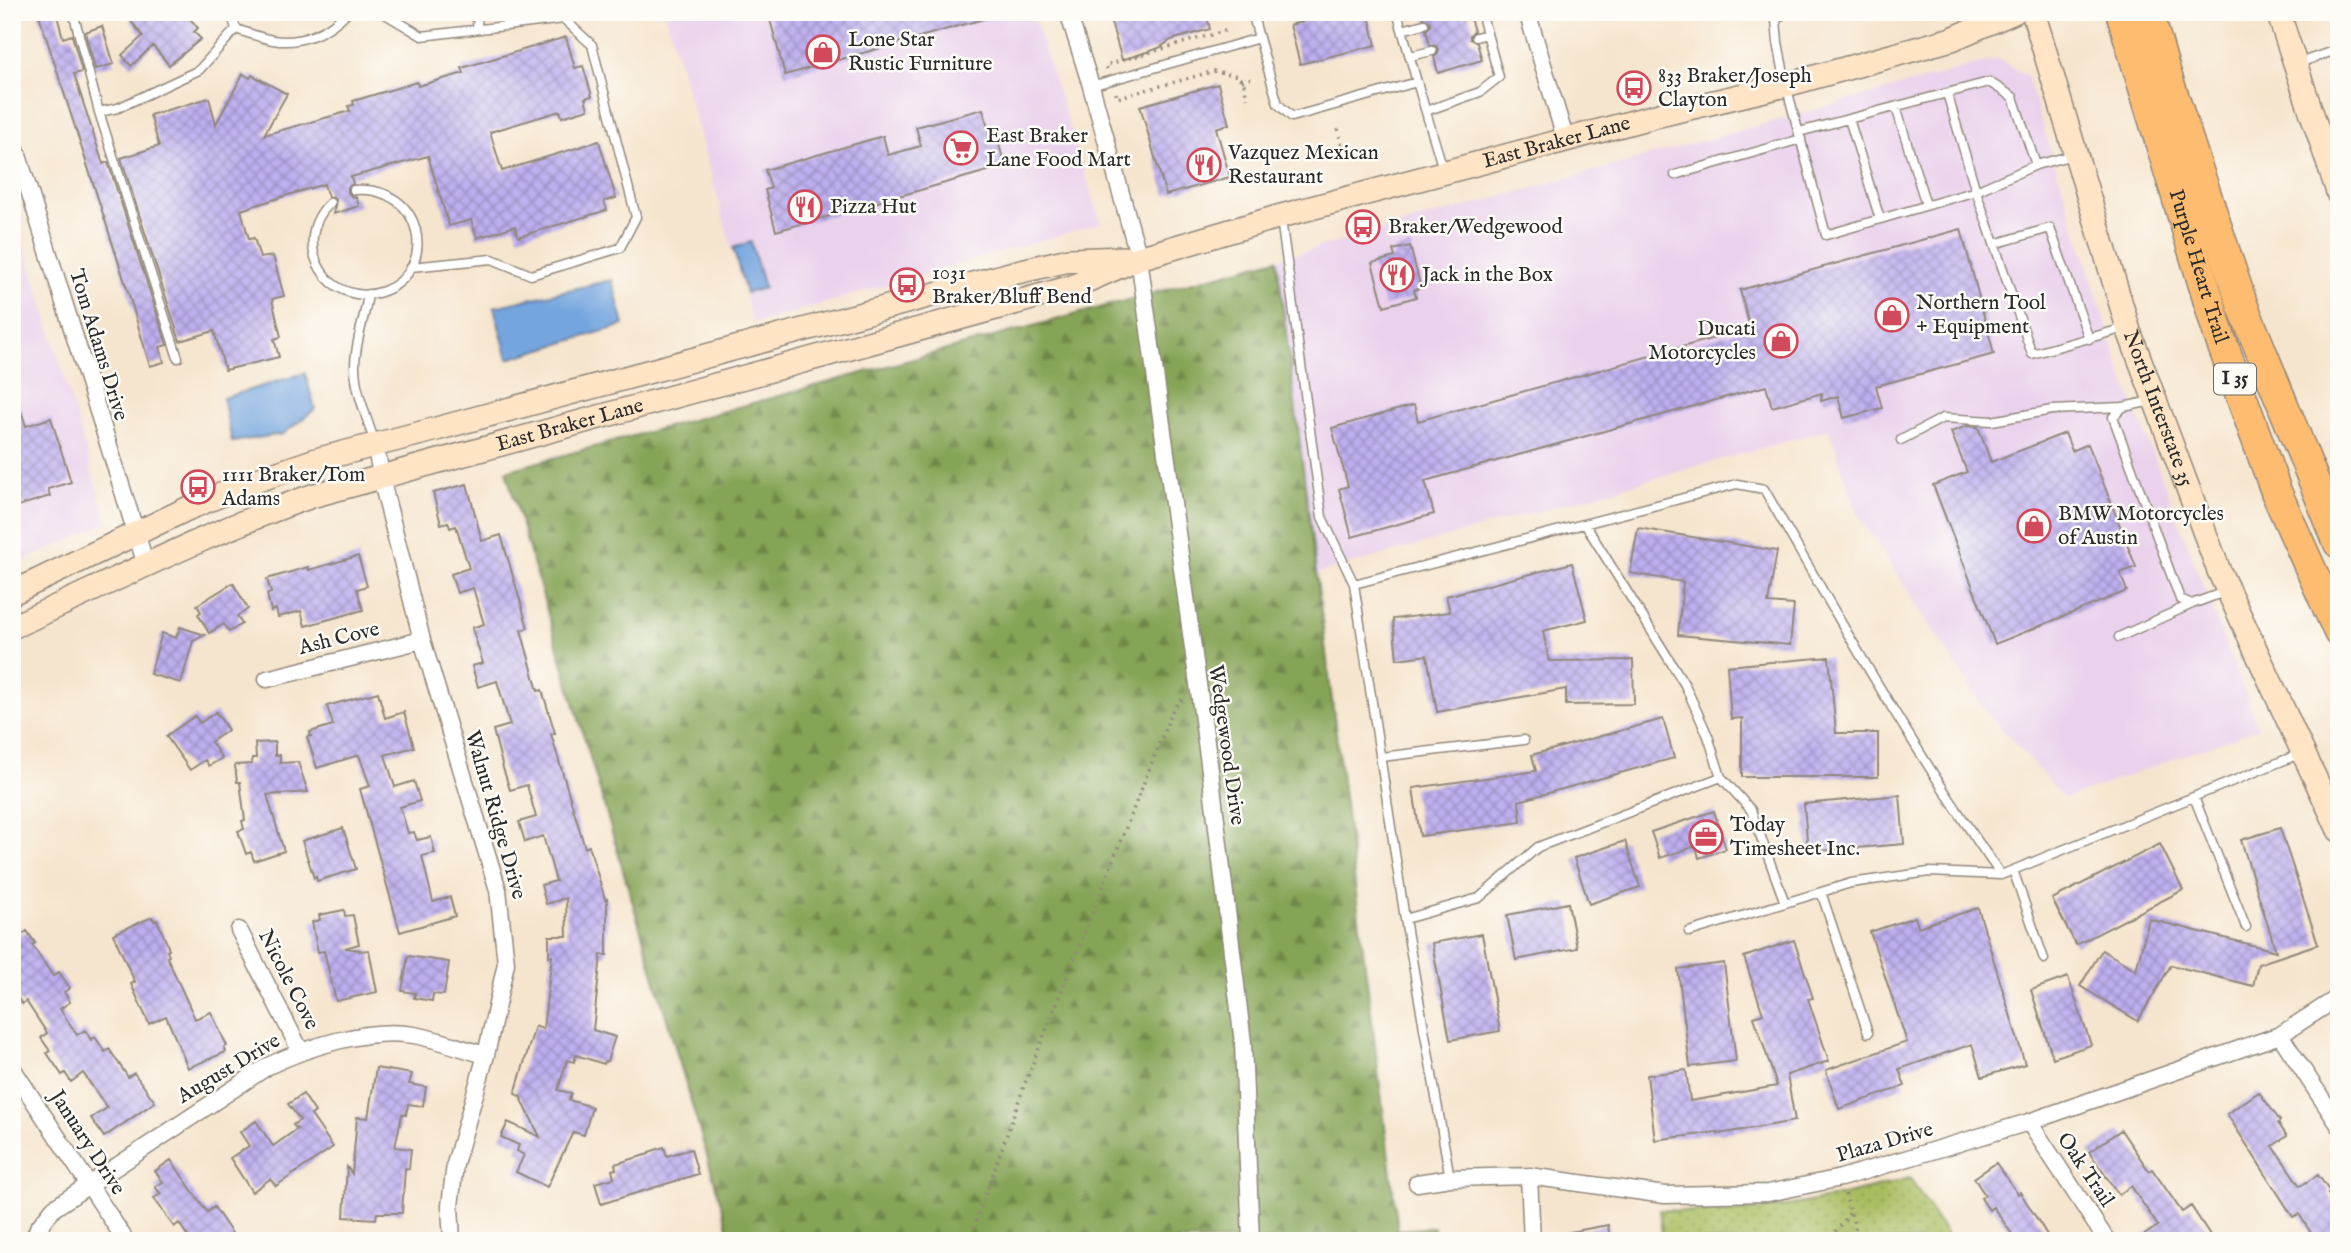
<svg xmlns="http://www.w3.org/2000/svg" width="2351" height="1253" viewBox="0 0 2351 1253" font-family="'IM FELL English',serif">
  <defs>
    <pattern id="forest-firs" width="22" height="20" patternUnits="userSpaceOnUse" patternTransform="scale(1.75)"><rect width="22" height="20" fill="#86a456"/><path d="M5 1l3.5 6h-7zM16 11l3.5 6h-7z" fill="#6e8647"/></pattern>
    <pattern id="park-dots" width="8" height="8" patternUnits="userSpaceOnUse" patternTransform="scale(1.75)"><rect width="8" height="8" fill="#a9bd60"/><path d="M2 2h.1M6 6h.1" fill="none" stroke="#8a9a4f" stroke-width="1.8" stroke-linecap="round"/></pattern>
    <pattern id="building-cross-hatch" width="8" height="8" patternUnits="userSpaceOnUse" patternTransform="scale(1.75)"><rect width="8" height="8" fill="#beafef"/><path d="M0 0l8 8M0 8l8-8" fill="none" stroke="#9b8fc2"/></pattern>
  </defs>
  <rect width="100%" height="100%" fill="#fdfcf7"/>
  <filter id="ink" filterUnits="userSpaceOnUse"><feTurbulence type="fractalNoise" baseFrequency=".0143" numOctaves="2"/><feDisplacementMap in="SourceGraphic" scale="14" xChannelSelector="R" yChannelSelector="G"/><feConvolveMatrix kernelMatrix="1 2 1 2 8 2 1 2 1" color-interpolation-filters="sRGB"/></filter>
  <filter id="wash" filterUnits="userSpaceOnUse"><feTurbulence type="fractalNoise" baseFrequency=".00686" numOctaves="4" result="noise"/><feDisplacementMap in="SourceGraphic" scale="28" xChannelSelector="R" yChannelSelector="G"/><feGaussianBlur stdDeviation="1.57" result="paint"/><feColorMatrix in="noise" values="0 0 0 0 0 0 0 0 0 0 0 0 0 0 0 0 0 1.4 0 .05"/><feComposite in="paint" operator="in"/></filter>
  <g filter="url(#wash)">
    <rect width="100%" height="100%" fill="#f6e5ce"/>
    <path fill="#ead1ec" d="M665 12H1032L1101 223 753 324Z
      M1998 59 2027 76 2122 374 2258 728 2065 799 1986 712 1857 513 1829 429 1316 574 1277 259Z
      M12 207 43 304 107 523 12 566Z"/>
    <path fill="url(#forest-firs)" stroke="#586840" stroke-width="2" d="M1277 259 1398 1230 1434 1227 1436 1241H732L506 471Z"/>
    <path fill="url(#park-dots)" stroke="#6a7446" stroke-width="2" d="M1910 1178 1951 1241H1663L1659 1210C1688 1211 1717 1213 1746 1211 1802 1206 1856 1193 1910 1178Z"/>
    <path fill="#75a5df" stroke="#506885" stroke-width="2" d="M751 242 764 288 746 293 733 248Z
      M612 280 624 325 508 359 494 307Z
      M305 373 315 409 283 434 232 442 223 398Z"/>
    <g id="blocks">
      <path fill="url(#building-cross-hatch)" d="M38 12H56L63 38 72 35 82 72 74 74 103 164 108 162 167 345 160 347 164 362 150 366 130 298Z
        M139 12H178L184 19 187 15 198 28 194 32 201 39 169 65 153 46 131 66 122 55 143 36 130 20Z
        M768 12H994V16L785 75Z
        M1108 12H1206L1210 29 1171 40 1159 48 1122 60Z
        M1339 12H1368L1376 45 1300 64 1290 25Z
        M1421 12H1468L1474 31 1470 35V39L1477 43 1482 60 1438 73 1434 57 1438 54V49L1435 45H1430L1426 30 1430 26V22L1423 18Z
        M102 26 114 64 95 69 85 32Z
        M566 37 575 68 583 66 592 96 585 98 588 109 562 117 560 111 490 132 502 171 599 141 616 198 604 201 607 210 518 237 515 226 477 238 471 220 449 226 428 156 351 177 353 184 348 187V192L351 196 356 197 359 206 333 214 336 201 333 197H328L324 184 288 195 241 210 249 239 254 238 260 258 273 256 284 296 272 299 281 337 274 339 279 357 225 370 214 331 180 341 121 158 159 146 150 115 209 98 216 124 243 74 250 78 252 75 287 94 264 135 350 111 348 106 354 105 353 101 417 82 418 86 464 73 462 68Z
        M1218 84 1229 124 1216 128 1230 177 1166 195 1140 106Z
        M983 109 991 139 997 137 1005 166 776 231 765 190 771 188 765 170 883 136 888 155 921 146 916 127Z
        M1961 229 1994 354 1876 386 1882 408 1844 418 1838 396 1821 401 1822 393 1772 407 1766 386 1425 481 1434 514 1352 537 1339 489 1348 486 1332 428 1414 405 1418 421 1750 328 1740 290Z
        M1410 246 1421 288 1414 290 1416 297 1384 306 1372 263 1395 257 1393 250Z
        M12 393H15L26 426 51 418 71 482 48 489 50 496 12 508Z
        M1967 426 1978 427 1991 462 2065 433 2072 451 2088 444 2136 567 2120 573 2127 591 1995 644 1933 485 1967 472 1951 432Z
        M467 484 482 541 501 535 528 628 521 630 538 691 542 690 555 733 551 734 585 848 589 846 605 899H607V955H601L593 1030 615 1037 607 1061H605L604 1064 576 1055 574 1062 567 1060 558 1090 571 1093 569 1100 592 1107 584 1135 573 1132 547 1187 516 1172 524 1155 517 1151 519 1145 501 1137 508 1122 540 1137 520 1096 515 1094 535 1026 543 1029 552 956H549V936H567L566 898 546 904 541 885 556 881 543 836 525 842 519 822 536 817 527 785 510 790 503 768 493 730 510 725 497 681 478 687 472 666 483 663 472 628 484 624 473 588 457 593 451 574 469 568 456 526 450 528 448 522 441 524 433 493Z
        M1638 528 1777 551 1768 603 1794 605 1790 645 1678 635 1683 582 1630 573Z
        M358 556 367 586 357 589 363 610 305 626 301 611 278 617 276 609 271 611 267 594 271 593 267 579 308 567 309 570Z
        M1572 563 1587 620 1543 631 1549 661 1633 660 1634 704 1566 705V689L1437 712 1427 655 1397 659 1393 619 1450 612 1446 596Z
        M233 583 248 609 237 616 242 624 229 632 224 624 209 633 198 614 201 612 197 605Z
        M180 627 205 635 193 641 181 683 150 674 162 633 176 638Z
        M1829 657 1836 733H1878V777H1742V718L1731 719 1727 666Z
        M378 692 385 718 404 712 414 747 385 755 395 787 414 781 420 801 400 807 408 833 414 832 417 840 431 837 435 853 422 856 433 902 450 897 455 916 400 932 360 789 370 786 359 755 317 768 307 737 311 736 310 732 333 725 327 706Z
        M216 712 228 730 211 742 222 758 209 766 205 760 190 770 166 736 195 716 200 723Z
        M1663 719 1674 758 1519 801 1521 822 1420 836 1413 788 1536 771 1532 755Z
        M275 742V756L280 755V763L298 762 308 792 267 795 284 851 254 861 251 852 246 854 238 831 244 829 242 821 245 820 240 782H237L235 765 252 764V758H256L255 743Z
        M1900 795 1904 844 1808 852 1804 804Z
        M1714 811 1726 849 1699 858 1696 846 1660 858 1651 832Z
        M343 828 356 869 317 881 316 877 314 878 302 841Z
        M2280 828 2318 944 2258 964 2253 986 2171 965 2138 1021 2080 986 2102 950 2136 970 2149 919 2276 951 2241 840Z
        M1625 841 1640 887 1589 904 1574 858Z
        M2160 844 2183 890 2076 945 2052 899Z
        M1568 903 1577 948 1516 960 1507 915Z
        M1978 908 2025 1064 1982 1077 1972 1044 1899 1069 1905 1086 1839 1109 1826 1070 1907 1042 1870 932 1915 917 1918 927Z
        M344 910 345 916 353 915 359 944 345 948 360 950V951L369 950 377 992 336 1001 324 951 318 952 312 922 320 920 319 915Z
        M152 917 154 921 157 920 166 941 169 950 167 951 169 956 167 957 195 1019 211 1012 227 1046 224 1047 226 1052 188 1068 166 1016 149 1024 131 984 135 982 113 934Z
        M12 921 21 935 27 931 35 943 32 945 53 976 59 972 70 988 64 992 70 1002 60 1009 77 1035 85 1030 91 1040 95 1037 105 1052 109 1049 128 1077 134 1073 155 1102 104 1137 91 1118 107 1108 83 1073 71 1082 65 1073 62 1075 47 1053 50 1051 41 1038 47 1033 26 1001 22 1004 12 990Z
        M1482 934 1500 1031 1450 1040 1432 943Z
        M1794 940 1813 998 1808 999 1829 1061 1787 1075 1795 1121 1718 1134V1132L1655 1140 1647 1075 1686 1070 1690 1101 1777 1086 1754 1017 1763 1014 1744 957Z
        M408 956 449 962 444 995 433 994 432 1001 414 998 415 993 402 991Z
        M1724 963 1736 1061 1690 1067 1678 969Z
        M2068 977 2091 1045 2053 1058 2031 990Z
        M376 1068 412 1074 409 1084 426 1087 423 1106 408 1104 406 1115 402 1114 395 1147 411 1149 409 1169 405 1168 402 1213H377L376 1219 344 1217 347 1167 352 1174 357 1117 368 1118Z
        M2259 1092 2280 1121 2278 1123 2287 1136 2273 1146 2300 1186 2318 1175 2330 1192 2328 1194 2339 1210V1241H2316L2299 1214 2293 1217 2227 1114Z
        M303 1094 315 1112 311 1115 333 1147 276 1186 270 1179 252 1192 230 1158 249 1146 240 1132 256 1121 273 1146 297 1129 293 1125 300 1120 288 1104Z
        M2121 1130 2149 1171 2152 1169 2182 1212 2191 1206 2214 1241H2135L2158 1226 2131 1186 2119 1195 2089 1152Z
        M664 1147 667 1156 691 1149 698 1174 601 1204 595 1183 614 1178 612 1170 616 1169 615 1164 649 1154V1152Z
        M171 1160 207 1212 214 1207 237 1241H191L179 1223 174 1227 154 1198 161 1194 155 1187 163 1182 155 1171Z
        M1996 1163 2018 1194 2020 1192 2051 1241H2017L1993 1207 1989 1210 1981 1198 1985 1195 1974 1178Z
        M1608 1225 1610 1241H1564V1233Z"/>
    </g>
  </g>
  <g filter="url(#ink)">
    <use href="#blocks" fill-opacity="0" stroke="#90887c" stroke-width="2"/>
    <g fill="none" stroke-linecap="round" stroke-linejoin="round">
      <defs>
        <path id="lane" d="M73 12 99 112 178 358
          M231 12 236 29C248 33 261 38 273 40 300 45 329 32 347 12
          M382 12 422 36 564 19 592 45 636 217 620 248 531 275 492 259 411 267
          M1252 12 1259 38
          M1397 12 1417 82
          M1786 12 1776 20 1778 42 1786 85 1826 235 1976 191 2032 354 2125 328
          M477 28 478 12
          M1402 30 1424 24
          M1476 37 1487 34
          M1410 56 1432 51
          M2299 63 2339 49
          M1091 86 1259 38 1278 104 1292 117 1417 82 1443 169
          M1947 93 1976 191 2036 165 2073 155
          M1896 107 1926 205
          M1426 111 1480 92 1499 77 1481 12
          M99 112 118 108 199 70 236 29
          M1849 119 1880 219
          M1799 132 1989 82 2013 97 2036 165
          M1675 175 1801 139
          M330 203C288 243 329 311 384 291 439 270 424 184 354 190
          M1281 219 1322 517 1354 584 1405 919 1450 1178
          M1994 244 2050 228 2089 339
          M368 294C365 318 355 342 355 366 355 391 367 417 374 441
          M2152 401 2123 407 2113 417 2180 599 2192 604 2227 591
          M1901 440 1943 418 1992 421 2052 410 2123 407
          M1585 524 1685 685 1708 736 1721 777 1751 810 1785 903
          M1354 584 1737 484 1764 489C1839 620 1914 751 2001 875
          M2119 637 2192 604
          M1381 757 1524 740
          M2194 797 2246 927
          M2013 870 2044 959
          M1821 892 1868 1033
          M1405 919 1479 898 1538 847 1721 777
          M1689 932 1851 883 1929 872 2001 875 2302 753"/>
        <path id="street" d="M1068 12 1091 86 1139 258 1211 778 1243 1043 1251 1241
          M1527 12 1566 141
          M12 136 146 565
          M375 444 384 490 422 640 498 890 506 963 486 1055 455 1164 450 1206 452 1241
          M267 679 422 640
          M239 930 300 1050
          M2280 1035 2339 1125
          M12 1068 126 1241
          M2029 1122 2107 1241
          M1529 1176 1532 1241
          M1417 1183 1450 1178 1529 1176 1665 1195 1768 1193 1841 1178 2029 1122 2280 1035 2339 997
          M33 1241 38 1228 54 1208 268 1066C308 1047 369 1027 414 1035 438 1039 462 1049 486 1055"/>
        <g id="secondary">
          <path id="s1" d="M2033 12 2129 331 2219 571 2339 830"/>
          <path d="M2278 12 2339 195"/>
          <path d="M12 593 189 508 252 482 316 460 429 431 1017 272 1069 260 1125 258"/>
          <path id="s2" d="M12 627C112 582 209 532 312 496L1072 287 1139 258 1281 216 1659 115 1786 85 1952 39 2014 12"/>
        </g>
        <g id="highway">
          <path id="s3" d="M2121 12 2219 335 2277 494 2339 632"/>
          <path d="M2148 12 2164 68 2242 304 2339 543"/>
        </g>
      </defs>
      <use href="#lane" stroke="#90887c" stroke-width="11"/>
      <use href="#street" stroke="#90887c" stroke-width="19"/>
      <use href="#secondary" stroke="#90887c" stroke-width="26"/>
      <use href="#highway" stroke="#90887c" stroke-width="33"/>
      <path stroke="#90887c" stroke-width="3.5" stroke-dasharray="2 5" stroke-linecap="butt" d="M1107 69 1106 65 1228 30
        M1242 81 1253 78
        M1116 93 1117 98 1215 71 1238 76 1244 84 1247 98
        M1338 129 1346 162
        M1845 1194 1858 1237 1861 1241
        M969 1241 1024 1086 1173 709 1185 697
        M1825 1241 1839 1228 1850 1212"/>
      <use href="#lane" stroke="#fff" stroke-width="8"/>
      <use href="#street" stroke="#fff" stroke-width="16"/>
      <use href="#secondary" stroke="#ffe4c6" stroke-width="23"/>
      <use href="#highway" stroke="#febc70" stroke-width="30"/>
    </g>
  </g>
  <defs>
    <symbol id="shop-ring" viewBox="-11 -11 22 22"><circle r="9.5" fill="#fdfcf7" stroke="#d1495b" stroke-width="1.5"/><path d="M-5-2.5h2.3a2.7 3.5 0 0 1 5.4 0H5L5.5 6h-11ZM-1.5-2.5h3a1.5 2.3 0 0 0-3 0Z" fill="#d1495b"/></symbol>
    <symbol id="bus-ring" viewBox="-11 -11 22 22"><circle r="9.5" fill="#fdfcf7" stroke="#d1495b" stroke-width="1.5"/><path d="M-5-6H5V4H4V6H2V4H-2V6H-4V4H-5ZM-3.5-4V0h7V-4ZM-3.5 1.2v1.5H-2V1.2ZM2 1.2v1.5H3.5V1.2Z" fill="#d1495b"/></symbol>
    <symbol id="supermarket-ring" viewBox="-11 -11 22 22"><circle r="9.5" fill="#fdfcf7" stroke="#d1495b" stroke-width="1.5"/><path d="M-6-5.5h2.5l.6 2H6L4.5 2H-2.5L-4.4-4H-6ZM-1.5 3.2a1.3 1.3 0 1 0 .1 0ZM3 3.2a1.3 1.3 0 1 0 .1 0Z" fill="#d1495b"/></symbol>
    <symbol id="restaurant-ring" viewBox="-11 -11 22 22"><circle r="9.5" fill="#fdfcf7" stroke="#d1495b" stroke-width="1.5"/><path d="M-5-6h1v4h1v-4h1v4h1v-4h1v5L-1.5 .5V6h-2V.5L-5-1ZM5-6V6H3V1.5H1.5Q1.5-4 5-6Z" fill="#d1495b"/></symbol>
    <symbol id="office-ring" viewBox="-11 -11 22 22"><circle r="9.5" fill="#fdfcf7" stroke="#d1495b" stroke-width="1.5"/><path d="M-6-3h4V-5.5h4V-3h4V5H-6ZM-1-4.5V-3h2v-1.5ZM-6 0V1H6V0Z" fill="#d1495b"/></symbol>
  </defs>
  <g fill-rule="evenodd">
    <use href="#shop-ring" x="804" y="33" width="38" height="38"/>
    <use href="#bus-ring" x="1615" y="69" width="38" height="38"/>
    <use href="#supermarket-ring" x="942" y="129" width="38" height="38"/>
    <use href="#restaurant-ring" x="1185" y="146" width="38" height="38"/>
    <use href="#restaurant-ring" x="786" y="188" width="38" height="38"/>
    <use href="#bus-ring" x="1344" y="208" width="38" height="38"/>
    <use href="#restaurant-ring" x="1378" y="256" width="38" height="38"/>
    <use href="#bus-ring" x="888" y="266" width="38" height="38"/>
    <use href="#shop-ring" x="1873" y="296" width="38" height="38"/>
    <use href="#shop-ring" x="1762" y="322" width="38" height="38"/>
    <use href="#bus-ring" x="179" y="468" width="38" height="38"/>
    <use href="#shop-ring" x="2015" y="507" width="38" height="38"/>
    <use href="#office-ring" x="1687" y="818" width="38" height="38"/>
  </g>
  <g text-anchor="middle" dominant-baseline="central" stroke-width="5" stroke-linejoin="round" paint-order="stroke">
    <rect fill="#fdfcf7" stroke="#6a6a68" stroke-width="2" x="2214" y="363.5" width="42" height="31" rx="5"/>
    <g font-size="19" font-weight="bold" fill="#2b2b2b">
      <text x="2235" y="379">I 35</text>
    </g>
    <g font-size="21" fill="#2b2b2b" stroke="#fdfcf7" text-anchor="start">
      <text x="848" y="40">Lone Star<tspan x="848" dy="24">Rustic Furniture</tspan></text>
      <text x="1658" y="76">833 Braker/Joseph<tspan x="1658" dy="24">Clayton</tspan></text>
      <text x="986" y="136">East Braker<tspan x="986" dy="24">Lane Food Mart</tspan></text>
      <text x="1228" y="153">Vazquez Mexican<tspan x="1228" dy="24">Restaurant</tspan></text>
      <text x="830" y="207">Pizza Hut</text>
      <text x="1388" y="227">Braker/Wedgewood</text>
      <text x="932" y="273">1031<tspan x="932" dy="24">Braker/Bluff Bend</tspan></text>
      <text x="1422" y="275">Jack in the Box</text>
      <text x="1916" y="303">Northern Tool<tspan x="1916" dy="24">+ Equipment</tspan></text>
      <text x="1756" y="329" text-anchor="end">Ducati<tspan x="1756" dy="24">Motorcycles</tspan></text>
      <text x="222" y="475">1111 Braker/Tom<tspan x="222" dy="24">Adams</tspan></text>
      <text x="2058" y="514">BMW Motorcycles<tspan x="2058" dy="24">of Austin</tspan></text>
      <text x="1730" y="825">Today<tspan x="1730" dy="24">Timesheet Inc.</tspan></text>
    </g>
    <g font-size="21" fill="#2b2b2b" stroke="#fdfcf7">
      <text stroke="none"><textPath href="#s2" startOffset="1622">East Braker Lane</textPath></text>
      <text stroke="none"><textPath href="#s3" startOffset="266">Purple Heart Trail</textPath></text>
      <text transform="translate(98 345) rotate(73)">Tom Adams Drive</text>
      <text stroke="none"><textPath href="#s1" startOffset="416">North Interstate 35</textPath></text>
      <text stroke="none"><textPath href="#s2" startOffset="595">East Braker Lane</textPath></text>
      <text transform="translate(339 639) rotate(-14)">Ash Cove</text>
      <text transform="translate(1226 745) rotate(82)">Wedgewood Drive</text>
      <text transform="translate(495 815) rotate(74)">Walnut Ridge Drive</text>
      <text transform="translate(288 980) rotate(63)">Nicole Cove</text>
      <text transform="translate(229 1069) rotate(-31)">August Drive</text>
      <text transform="translate(87 1143) rotate(57)">January Drive</text>
      <text transform="translate(1885 1143) rotate(-16)">Plaza Drive</text>
      <text transform="translate(2085 1170) rotate(56)">Oak Trail</text>
    </g>
  </g>
  <rect width="2351" height="1253" fill="none" stroke="#fdfcf7" stroke-width="42"/>
</svg>
